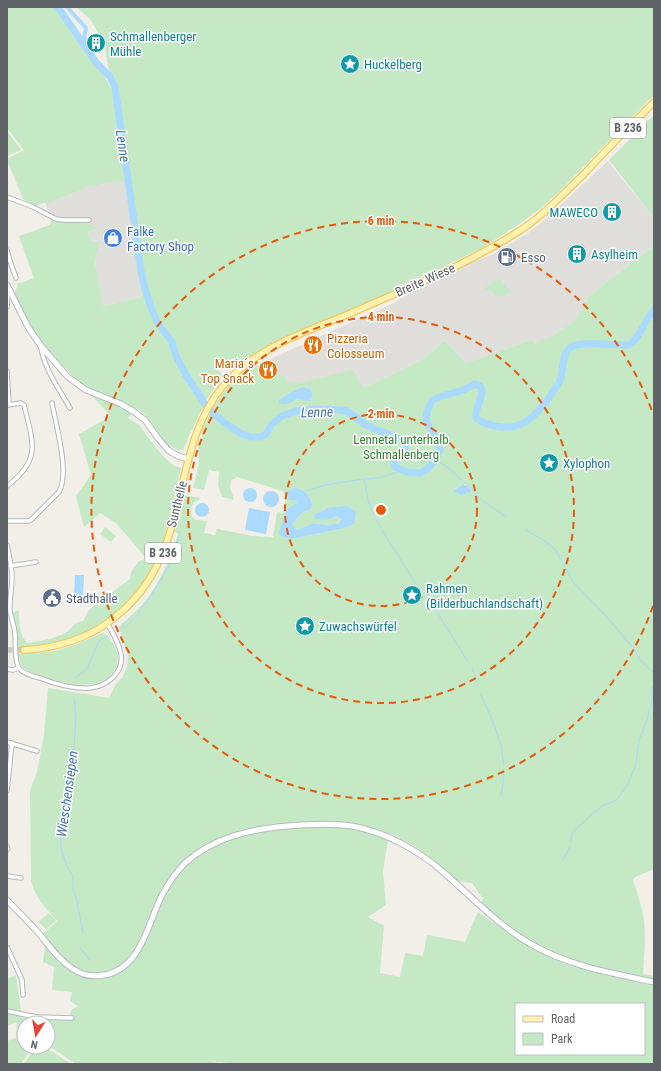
<svg xmlns="http://www.w3.org/2000/svg" width="661" height="1071" viewBox="0 0 661 1071" font-family="'Roboto Condensed',sans-serif">
  <rect width="100%" height="100%" fill="#f1efe8"/>
  <path fill="#e0deda" d="M608 161 654 218V246L590 295 574 323 540 347 531 340 466 363 445 341 423 359 403 369 363 388 289 385 264 379 257 365 390 305 453 268 492 255 527 234 548 217Z
    M126 181 133 223 137 271 142 297 103 306 95 263 99 242 90 241 88 232 97 229 83 223 59 221 51 219 45 202 80 191 84 187Z"/>
  <path fill="#c5e8c5" fill-rule="evenodd" d="M7 7H54L78 35 112 89 106 55 105 44 90 19 76 7H654V95L560 191 540 209 515 227 482 248 429 274 419 277 395 288 389 293 280 340 228 368 220 363 216 368 222 374C220 384 212 389 208 398 199 415 190 432 183 450 160 451 155 416 136 408L128 418 139 425 157 449 168 461 175 466 181 468 163 543 153 566 154 567C146 578 139 589 130 599 114 616 94 630 72 640 57 646 34 648 18 648L15 623 12 613 19 610C19 618 19 630 23 638 25 640 26 641 27 643 39 641 55 639 65 633 74 628 71 623 83 621L89 610 130 579 131 572 139 561 146 559 150 563 117 524 100 513 84 527 76 496 91 475 79 434 111 416 50 352 31 327 14 295 18 284 34 278 19 236 50 225 51 219C62 222 84 220 92 225 94 226 96 228 97 229L88 232 90 241 99 242 95 263 103 306 142 297 137 271 133 223 126 181 85 187 80 191 35 206 23 199 7 160V159L24 150 7 128Z
    M654 115V218L609 160Z
    M7 131 21 150 7 156Z
    M654 246V869L635 877 633 880C637 893 642 906 644 920 646 938 644 956 643 974L654 976V980C631 975 608 971 586 965 544 952 513 932 481 904L483 899 472 883 458 881 435 861 414 846 389 833 383 872 386 905 368 917 384 926 380 973 400 977 405 953 423 956 427 935 465 942 478 912C504 929 530 949 559 961 589 973 622 978 654 985V1064H236L203 1060 226 1064H76L48 1045V1023H24V1047H32L21 1064H7V1041L16 1038 17 1023 7 1025V979L16 975 22 1018 43 1020 49 1016H70L71 1010 78 1006 70 1001 72 992 52 990 54 967 43 962 45 947 38 938 57 921C47 909 34 897 31 880L30 791 37 772 44 735 48 688 109 698 116 684 122 678 127 667 128 656 119 628C122 622 127 620 132 615 138 609 144 603 149 596 162 578 171 556 178 534L174 531 184 495 200 498 199 500 194 502 191 508 192 517 197 520 207 521 204 533 215 535 217 529 253 536 273 537 277 512 283 513 286 498 283 491 237 477 231 480 230 487 234 500 222 497 218 485 219 472 209 470 204 490 193 488 199 463 198 447 202 438V431L212 409 224 391 227 389C229 382 237 372 245 369 249 367 253 368 257 365L261 374 270 376 276 373 285 377 287 381 299 383 353 370 363 388 403 369 423 359 445 341 466 363 531 340 536 344 544 338 546 340 553 336 575 321 590 295ZM465 484 471 490 469 493C464 495 459 495 454 492 456 488 461 485 465 484ZM297 500 311 509 304 511 292 524 297 530 313 523 329 525 339 523 341 519 337 516 327 520 346 506 340 529 291 539 281 536 297 503ZM516 1004H644V1054H516Z
    M499 278 510 291 506 295 496 296 492 291 487 290 485 288Z
    M105 527 116 536 111 542 100 534Z
    M102 633C110 636 114 644 117 652 119 658 118 664 115 670 102 693 65 684 44 677 37 674 26 672 22 666 20 663 19 657 18 654L55 651 77 644Z
    M49 913 56 921 46 929 38 922Z
    M36 1047H45L71 1064H24Z"/>
  <path fill="#aadaff" d="M303 387 311 390 312 397 309 401 296 399C291 403 286 406 279 403V400L290 393Z
    M463 484 467 486 471 490V492L462 495 454 492 455 490Z
    M243 495a7 7 0 1 1 14 0a7 7 0 1 1-14 0Z
    M294 488C306 490 308 494 312 504L311 509 304 511 292 524 297 530 313 523 329 525 339 523 341 519 337 516 327 520 315 519 314 514 324 511 327 508 346 506 356 511 354 524 340 529 291 539 281 536 279 533 287 509 297 503 296 500H289L287 494 288 491Z
    M263 499a8 8 0 1 1 16 0a8 8 0 1 1-16 0Z
    M195 510a7 7 0 1 1 14 0a7 7 0 1 1-14 0Z
    M249 508 270 512 266 534 245 530Z
    M75 575H84L83 597H74Z"/>
  <g fill="none" stroke-linecap="round" stroke-linejoin="round">
    <path stroke="#aadaff" stroke-width="1" d="M435 460 446 466 462 480
      M464 482 471 488 480 499 506 517
      M306 491 325 485 364 479
      M381 528C369 510 368 499 364 479 378 479 389 476 401 470
      M382 530 420 590
      M526 530 543 540 555 549 574 583 607 617 634 649 640 660 654 673
      M424 596 435 609 467 660
      M119 630 128 625 138 614 151 596 173 559 180 531
      M472 667 478 686
      M76 677 87 669 99 641 108 636
      M653 680 654 674
      M481 694 495 727 501 745 504 766
      M74 698 76 717 73 760 70 777 62 810 60 830 61 848 66 864 73 876V889L76 897 83 933
      M501 796 503 785 504 774
      M571 841 572 833 590 816 602 806 617 800 629 782 636 764 639 740 647 720 652 700V687
      M563 860 570 847
      M80 948 90 960"/>
    <path stroke="#aadaff" stroke-width="4" d="M67 7 85 27 86 29 84 37 89 46V51"/>
    <path stroke="#aadaff" stroke-width="7" d="M58 7 95 61 110 77 115 87 141 271 145 289 152 310 157 322 172 342 176 356 186 375 209 410 225 423 242 434 251 437H261L266 434 272 424 282 416 296 411 316 409 340 410 347 411 356 417 364 424 377 430 404 440C411 455 391 452 395 467L407 472 420 473 426 470 431 465 435 460 440 450 438 443 426 420 427 412 432 401 439 397 463 390 475 384C492 388 473 407 476 418 483 424 493 426 501 427 524 430 538 413 550 396 553 391 557 386 560 381 564 370 561 354 571 347 580 341 616 345 629 345 640 338 645 320 654 310"/>
    <path stroke="#ccccc8" stroke-width="5.5" stroke-dasharray="5.5 3" stroke-linecap="butt" d="M7 650H24"/>
    <defs>
      <path id="street" d="M7 197 33 207 56 219 64 220H89
        M7 250 10 261 16 278
        M7 307 8 294 10 292
        M41 348C45 370 59 389 70 408
        M7 371 9 405
        M7 405 21 403 24 405C33 442 42 460 7 486
        M7 521H29L32 519 59 492C70 472 56 426 52 403
        M7 545C9 555 12 567 12 578 12 589 9 600 10 611 11 619 15 627 15 635 16 643 14 661 19 668 23 674 33 676 40 678 55 684 74 689 90 688 108 686 124 672 121 654 119 643 113 633 107 623
        M10 566 36 562
        M7 669 13 670 19 668
        M7 742 37 751
        M7 791 12 743
        M7 846 8 849 7 850
        M7 876 21 878
        M7 947 22 980 23 995
        M7 1011 26 1015 38 1017 72 1018"/>
      <path id="secondary" d="M7 285 28 327 41 346 68 377 86 390 121 404 133 411 145 420 157 437 168 450 178 456 188 459
        M7 900C16 910 26 919 35 929 47 942 57 959 73 969 82 975 93 977 104 975 141 969 148 923 162 895 168 884 176 872 185 863 214 837 251 829 288 826 309 824 331 823 352 826 385 832 418 850 443 872 471 896 497 924 529 943 568 966 611 973 654 982"/>
      <path id="primary" d="M24 650C57 648 88 639 114 618 133 603 148 585 158 563 186 506 181 436 223 386 255 348 305 332 349 314 405 289 464 266 516 233 541 218 562 195 583 175 606 150 630 126 654 102"/>
    </defs>
    <use href="#street" stroke="#b5b8bc" stroke-width="5.5"/>
    <use href="#secondary" stroke="#b6babf" stroke-width="7"/>
    <use href="#primary" stroke="#f2c960" stroke-width="8"/>
    <use href="#street" stroke="#fff" stroke-width="3.5"/>
    <use href="#secondary" stroke="#fff" stroke-width="5"/>
    <use href="#primary" stroke="#fff2af" stroke-width="5.5"/>
  </g>
  <g fill="none" stroke="#e8590c" stroke-width="2" stroke-dasharray="7 5">
    <circle cx="381" cy="510" r="96"/>
    <circle cx="381" cy="510" r="193"/>
    <path d="M653 606A289 289 0 1 1 653 414"/>
  </g>
  <defs>
    <symbol id="building-disc" viewBox="-11 -11 22 22"><circle r="9.5" fill="#0f9aa8" stroke="#fff"/><path d="M-4-6H4V6H1V3H-1V6H-4ZM-2.5-4.3h1.7v1.8h-1.7ZM.8-4.3h1.7v1.8H.8ZM-2.5-1h1.7V.8h-1.7ZM.8-1h1.7V.8H.8Z" fill="#fff"/></symbol>
    <symbol id="sight-disc" viewBox="-11 -11 22 22"><circle r="9.5" fill="#0f9aa8" stroke="#fff"/><path d="M0-6L1.8-2.2L6-1.7L2.9 1.2L3.7 5.4L0 3.3L-3.7 5.4L-2.9 1.2L-6-1.7L-1.8-2.2Z" fill="#fff"/></symbol>
    <symbol id="shop-disc" viewBox="-11 -11 22 22"><circle r="9.5" fill="#3f7fe0" stroke="#fff"/><path d="M-5-2.5h2.3a2.7 3.5 0 0 1 5.4 0H5L5.5 6h-11ZM-1.5-2.5h3a1.5 2.3 0 0 0-3 0Z" fill="#fff"/></symbol>
    <symbol id="fuel-disc" viewBox="-11 -11 22 22"><circle r="9.5" fill="#5c6f8a" stroke="#fff"/><path d="M-5.5-6h7V0h2V4h1.3V-2.5L3-4.5l.8-.8L6-3V5H2.5V1h-1V6h-7ZM-4.2-4.7v3.2H.2V-4.7Z" fill="#fff"/></symbol>
    <symbol id="restaurant-disc" viewBox="-11 -11 22 22"><circle r="9.5" fill="#e8710a" stroke="#fff"/><path d="M-5-6h1v4h1v-4h1v4h1v-4h1v5L-1.5 .5V6h-2V.5L-5-1ZM5-6V6H3V1.5H1.5Q1.5-4 5-6Z" fill="#fff"/></symbol>
    <symbol id="civic-disc" viewBox="-11 -11 22 22"><circle r="9.5" fill="#5c6f8a" stroke="#fff"/><path d="M-.6-6.5H3V-4.5H.6V-3L4-1V1h2V6H-6V1h2V-1L-.6-3ZM-1.2 2.5V6h2.4V2.5Z" fill="#fff"/></symbol>
  </defs>
  <g fill-rule="evenodd">
    <use href="#building-disc" x="85" y="32" width="22" height="22"/>
    <use href="#sight-disc" x="339" y="53" width="22" height="22"/>
    <use href="#building-disc" x="601" y="201" width="22" height="22"/>
    <use href="#shop-disc" x="102" y="227" width="22" height="22"/>
    <use href="#building-disc" x="566" y="243" width="22" height="22"/>
    <use href="#fuel-disc" x="496" y="246" width="22" height="22"/>
    <use href="#restaurant-disc" x="302" y="334" width="22" height="22"/>
    <use href="#restaurant-disc" x="257" y="359" width="22" height="22"/>
    <use href="#sight-disc" x="538" y="452" width="22" height="22"/>
    <use href="#sight-disc" x="401" y="584" width="22" height="22"/>
    <use href="#civic-disc" x="41" y="587" width="22" height="22"/>
    <use href="#sight-disc" x="294" y="615" width="22" height="22"/>
  </g>
  <g text-anchor="middle" dominant-baseline="central" stroke-width="3" stroke-linejoin="round" paint-order="stroke">
    <g fill="#fff" stroke="#8f9295" stroke-width="1">
      <rect x="610" y="118" width="36" height="20" rx="3"/>
      <rect x="145" y="543" width="36" height="20" rx="3"/>
    </g>
    <g font-size="12" font-weight="bold" fill="#5f6368">
      <text x="628" y="128">B 236</text>
      <text x="163" y="553">B 236</text>
    </g>
    <g font-size="13" fill="#0d838f" stroke="#fff" text-anchor="start">
      <text x="110" y="36">Schmallenberger<tspan x="110" dy="15">Mühle</tspan></text>
      <text x="364" y="64">Huckelberg</text>
      <text x="598" y="212" text-anchor="end">MAWECO</text>
      <text x="591" y="254">Asylheim</text>
      <text x="563" y="463">Xylophon</text>
      <text x="426" y="588">Rahmen<tspan x="426" dy="15">(Bilderbuchlandschaft)</tspan></text>
      <text x="319" y="626">Zuwachswürfel</text>
    </g>
    <g font-size="13" fill="#366cbe" stroke="#fff" text-anchor="start">
      <text x="127" y="231">Falke<tspan x="127" dy="15">Factory Shop</tspan></text>
    </g>
    <g font-size="13" fill="#4e5e75" stroke="#fff" text-anchor="start">
      <text x="521" y="257">Esso</text>
      <text x="66" y="598">Stadthalle</text>
    </g>
    <g font-size="13" fill="#5f6368" stroke="#fff">
      <text transform="translate(425 280) rotate(-24)">Breite Wiese</text>
      <text transform="translate(177 504) rotate(-76)">Sunthelle</text>
    </g>
    <g font-size="13" fill="#c56008" stroke="#fff" text-anchor="start">
      <text x="327" y="338">Pizzeria<tspan x="327" dy="15">Colosseum</tspan></text>
      <text x="254" y="363" text-anchor="end">Maria´s<tspan x="254" dy="15">Top Snack</tspan></text>
    </g>
    <g font-size="13" fill="#348238" stroke="#fff">
      <text x="401" y="439">Lennetal unterhalb<tspan x="401" dy="15">Schmallenberg</tspan></text>
    </g>
    <g font-size="14" font-style="italic" fill="#4174aa" stroke="#fff">
      <text transform="translate(123 146) rotate(82)">Lenne</text>
      <text transform="translate(317 412) rotate(-2)">Lenne</text>
      <text transform="translate(67 794) rotate(-82)">Wieschensiepen</text>
    </g>
  </g>
  <circle cx="381" cy="510" r="6" fill="#e8590c" stroke="#fff" stroke-width="2"/>
  <g font-size="12" text-anchor="middle" font-weight="bold" fill="#e8590c" stroke="#fff" stroke-width="3" stroke-linejoin="round" paint-order="stroke">
    <text x="381" y="225">6 min</text>
    <text x="381" y="321">4 min</text>
    <text x="381" y="418">2 min</text>
  </g>
  <rect width="661" height="1071" fill="none" stroke="#5f6368" stroke-width="16"/>
  <rect x="515" y="1003" width="130" height="52" fill="#ffffff" stroke="#bfc1c3"/>
  <rect x="523" y="1016" width="20" height="6" fill="#fff2af" stroke="#bfc1c3"/>
  <text x="551" y="1023" font-size="12" fill="#5f6368">Road</text>
  <rect x="523" y="1033" width="20" height="12" fill="#c5e8c5" stroke="#bfc1c3"/>
  <text x="551" y="1043" font-size="12" fill="#5f6368">Park</text>
  <g transform="translate(36 1035) rotate(191)"><circle r="19" fill="#ffffff" stroke="#bfc1c3"/>
  <path d="M0-3L7 15L0 10L-7 15Z" fill="#ea4335"/>
  <text y="-6" font-size="11" font-weight="bold" text-anchor="middle" fill="#5f6368">N</text>
  </g>
</svg>
